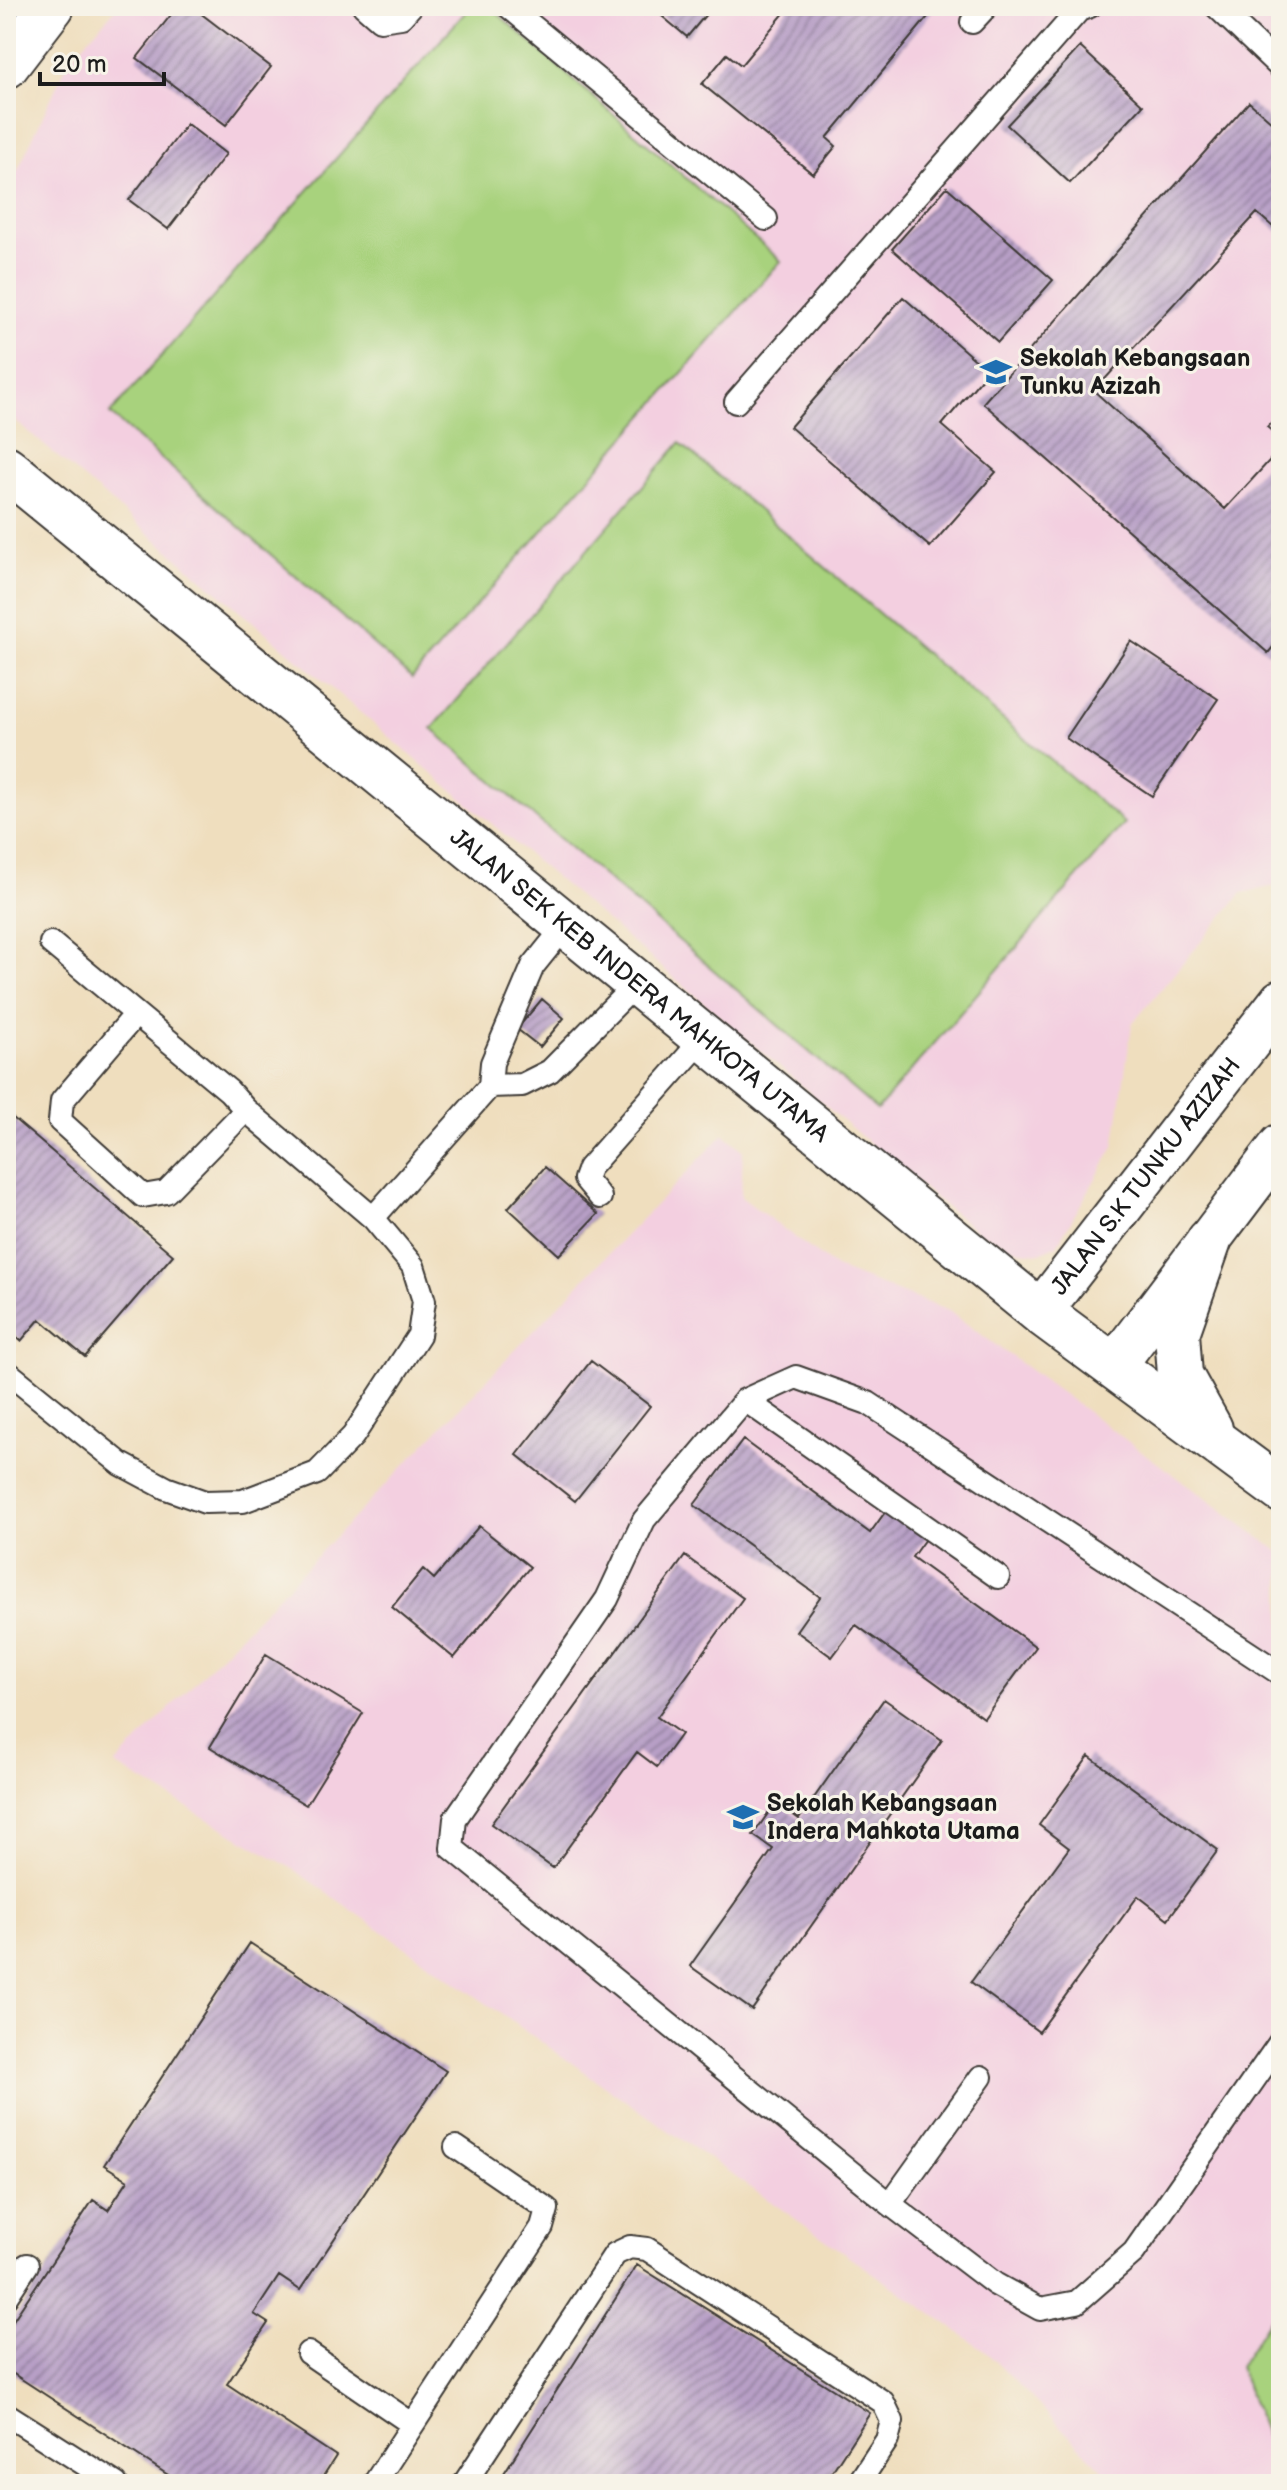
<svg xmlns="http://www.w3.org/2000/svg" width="1287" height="2490" viewBox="0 0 1287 2490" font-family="'Balsamiq Sans',sans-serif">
  <defs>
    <pattern id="building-hatch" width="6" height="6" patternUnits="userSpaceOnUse" patternTransform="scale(2)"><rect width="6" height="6" fill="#b79fc6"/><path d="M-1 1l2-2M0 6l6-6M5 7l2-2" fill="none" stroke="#9481a0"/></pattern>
  </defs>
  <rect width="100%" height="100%" fill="#f7f3e8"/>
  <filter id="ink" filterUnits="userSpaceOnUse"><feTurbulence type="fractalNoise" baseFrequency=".0125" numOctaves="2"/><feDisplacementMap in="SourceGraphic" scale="16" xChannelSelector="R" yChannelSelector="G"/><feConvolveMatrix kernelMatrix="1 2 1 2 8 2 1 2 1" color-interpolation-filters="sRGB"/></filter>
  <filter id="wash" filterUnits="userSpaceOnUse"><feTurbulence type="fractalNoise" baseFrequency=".006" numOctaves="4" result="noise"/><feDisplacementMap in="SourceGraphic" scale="32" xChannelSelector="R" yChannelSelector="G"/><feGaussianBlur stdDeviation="1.8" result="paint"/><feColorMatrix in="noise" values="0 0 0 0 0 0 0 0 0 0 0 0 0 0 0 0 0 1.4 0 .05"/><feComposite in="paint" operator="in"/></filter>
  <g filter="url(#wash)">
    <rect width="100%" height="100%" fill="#efdebe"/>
    <path fill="#f3cfe0" d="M118 6H1281V885L1242 893 1132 1024 1114 1147 1057 1245 1040 1253 1020 1251 981 1234 937 1200 6 413V195L69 60Z
      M724 1134 743 1150 741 1197 836 1268 949 1311 1281 1553V2484H1117L984 2350 293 1869 115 1765Z"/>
    <path fill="#a8d27d" stroke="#62774c" stroke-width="2" d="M471 6H489L781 261 412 678 110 414Z
      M680 443 1124 823 877 1110 432 729Z
      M1281 2301V2476L1239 2367Z"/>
    <g id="blocks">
      <path fill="url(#building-hatch)" d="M178 6H191L271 67 226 125 137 58Z
        M650 6H713L687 37Z
        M790 6H937L827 138 836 146 813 174 702 84 727 54 741 65Z
        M1080 47 1143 105 1070 183 1007 125Z
        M1249 102 1281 130V234L1257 213 1094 391 1225 509 1281 448V638L1268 653 983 403Z
        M187 124 226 154 168 229 129 200Z
        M947 187 1053 280 998 342 892 249Z
        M903 297 988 371 942 425 996 472 930 547 790 427Z
        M1281 412V439L1267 427Z
        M1131 641 1218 699 1152 796 1066 738Z
        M542 999 564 1018 540 1047 517 1029Z
        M6 1112 173 1255 85 1357 40 1319 21 1341 6 1328Z
        M545 1167 598 1214 559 1255 508 1208Z
        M591 1361 650 1406 575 1501 517 1455Z
        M743 1440 870 1533 891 1504 930 1532 912 1557 1036 1647 984 1718 856 1625 832 1657 796 1631 820 1597 694 1505Z
        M479 1526 530 1567 454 1658 392 1607 423 1569 434 1579Z
        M685 1556 743 1598 657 1717 681 1734 657 1767 637 1752 553 1868 491 1824Z
        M266 1654 363 1713 306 1805 210 1747Z
        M884 1699 942 1740 752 2010 690 1966 773 1849 753 1835 776 1802 799 1819Z
        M1089 1756 1218 1850 1168 1919 1138 1896 1039 2032 971 1982 1069 1848 1039 1825Z
        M250 1943 446 2071 300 2290 279 2276 254 2314 268 2323 227 2384 336 2456 318 2484H182L6 2369V2331L93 2200 108 2210 128 2180 104 2165Z
        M637 2265 870 2413 824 2484H497Z"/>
    </g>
  </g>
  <g filter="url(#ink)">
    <use href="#blocks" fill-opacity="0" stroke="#3c3934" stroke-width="2"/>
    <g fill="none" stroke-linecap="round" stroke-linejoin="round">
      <defs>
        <path id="lane" d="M364 6 380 20 401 17 411 6
          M508 6 766 219
          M1216 6 1281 68
          M972 22 987 6
          M736 402 1079 10 1090 6
          M136 1014 62 1101 60 1121 143 1196 166 1192 246 1110
          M490 1086 522 1085 550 1071 637 983
          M600 1197 585 1179 589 1168 704 1038
          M373 1218 490 1086 492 1063 533 966 566 925
          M6 1371 121 1464 166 1488 205 1502 243 1501 317 1473 353 1436 419 1335 424 1301 413 1266 373 1218 246 1110 229 1091 51 943
          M745 1400 998 1577
          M1281 1674 868 1403 796 1377 745 1400 644 1520 607 1599 455 1819 452 1848 890 2204 995 2284 1040 2309 1077 2302 1134 2252 1281 2041
          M890 2204 981 2077
          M6 2297 27 2265
          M308 2353 412 2424
          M6 2414 116 2484
          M374 2484 542 2227 547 2209 456 2147
          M464 2484 615 2254 630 2247 647 2249 883 2402 892 2421 887 2440 858 2484"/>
        <g id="street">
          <path id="s1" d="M1040 1312 1281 1001"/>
          <path d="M1114 1366 1281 1145"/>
        </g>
        <g id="secondary">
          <path d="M6 66 52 6"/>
          <path id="s2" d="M6 468 1040 1312 1281 1490"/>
          <path d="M1209 1241 1177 1333 1180 1375 1210 1429"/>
        </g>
      </defs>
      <use href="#lane" stroke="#3c3934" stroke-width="26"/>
      <use href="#street" stroke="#3c3934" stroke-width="46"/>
      <use href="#secondary" stroke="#3c3934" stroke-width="48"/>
      <use href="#lane" stroke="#fff" stroke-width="22"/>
      <use href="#street" stroke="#fff" stroke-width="42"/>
      <use href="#secondary" stroke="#fff" stroke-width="44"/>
    </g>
  </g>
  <defs>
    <symbol id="school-bare" viewBox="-9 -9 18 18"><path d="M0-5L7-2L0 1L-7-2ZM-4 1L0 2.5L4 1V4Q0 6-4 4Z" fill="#1f6fb2" stroke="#f7f3e8" stroke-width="2.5" paint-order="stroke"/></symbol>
  </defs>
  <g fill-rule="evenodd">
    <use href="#school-bare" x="974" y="350" width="44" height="44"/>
    <use href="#school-bare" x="721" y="1795" width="44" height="44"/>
  </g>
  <g text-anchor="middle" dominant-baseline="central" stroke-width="6" stroke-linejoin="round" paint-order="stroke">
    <g font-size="24" font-weight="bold" fill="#1c1c1c" stroke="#f7f3e8" text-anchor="start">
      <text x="1020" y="358">Sekolah Kebangsaan<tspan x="1020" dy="28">Tunku Azizah</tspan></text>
      <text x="767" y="1803">Sekolah Kebangsaan<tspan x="767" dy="28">Indera Mahkota Utama</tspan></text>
    </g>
    <g font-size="24" fill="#1c1c1c" stroke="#f7f3e8">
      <text stroke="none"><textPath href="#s2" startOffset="818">JALAN SEK KEB INDERA MAHKOTA UTAMA</textPath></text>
      <text stroke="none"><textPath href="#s1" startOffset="172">JALAN S.K TUNKU AZIZAH</textPath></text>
    </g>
  </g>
  <rect width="1287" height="2490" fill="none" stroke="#f7f3e8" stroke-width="32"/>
  <path d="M40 72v12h124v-12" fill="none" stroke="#1c1c1c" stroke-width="4"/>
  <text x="52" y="72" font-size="24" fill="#1c1c1c" stroke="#f7f3e8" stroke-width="6" paint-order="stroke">20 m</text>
</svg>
